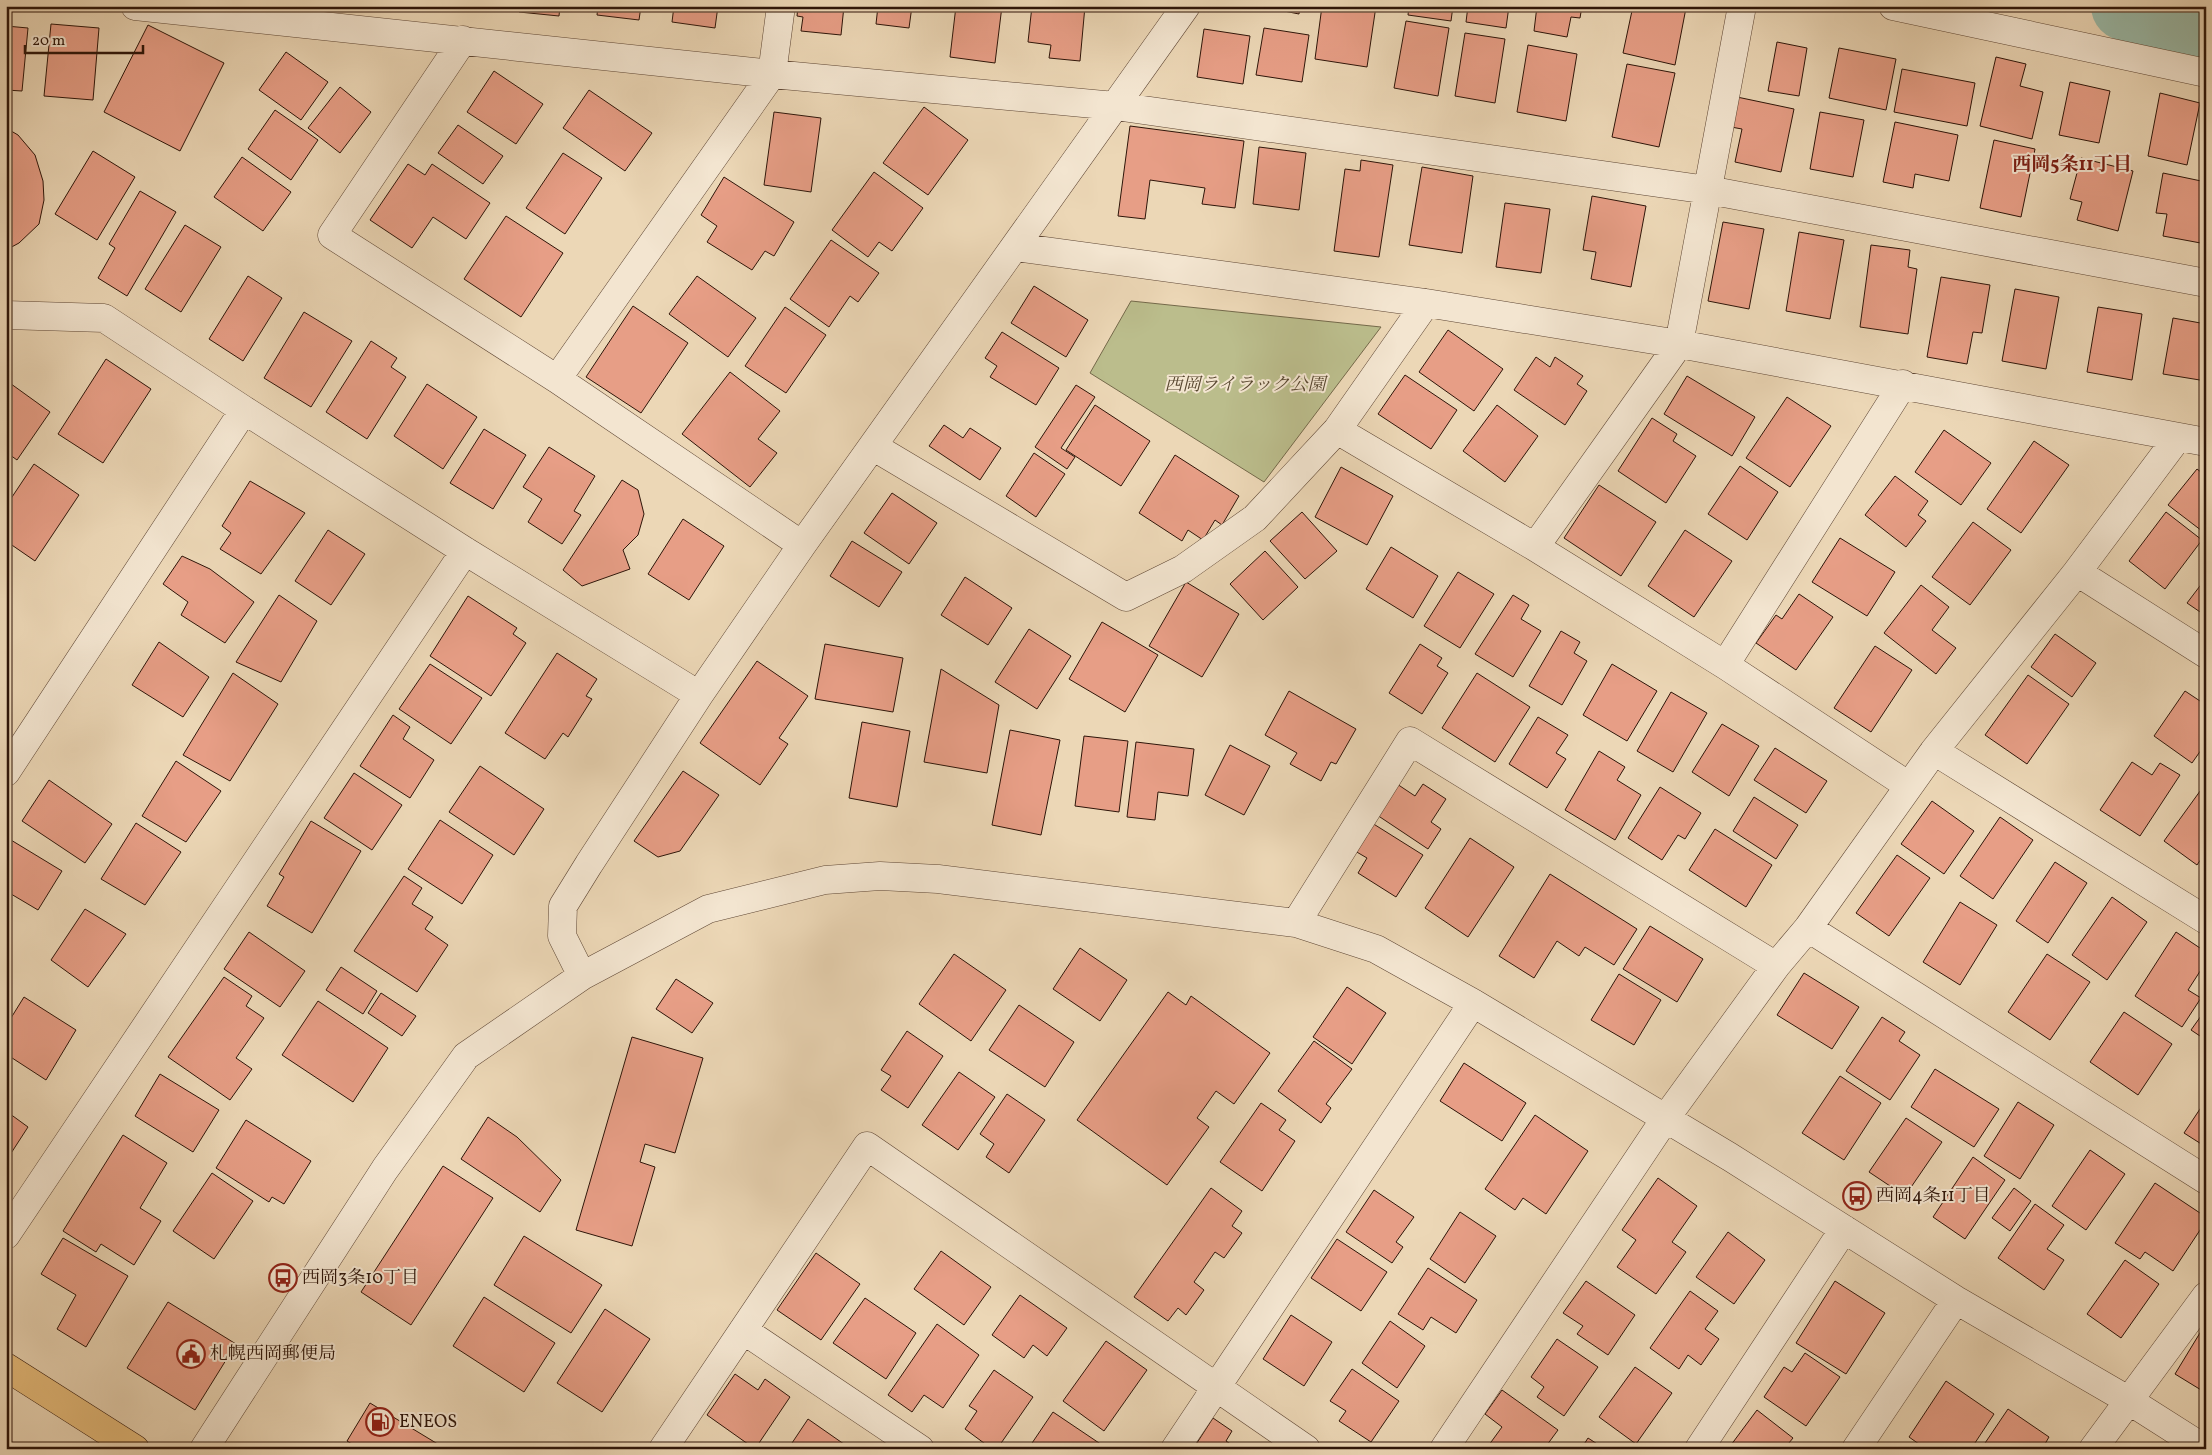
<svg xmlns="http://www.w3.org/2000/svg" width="2212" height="1455" viewBox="0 0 2212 1455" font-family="Vollkorn,'Noto Serif JP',serif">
  <rect width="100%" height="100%" fill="#ecd7b6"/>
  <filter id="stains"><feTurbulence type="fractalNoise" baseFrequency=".004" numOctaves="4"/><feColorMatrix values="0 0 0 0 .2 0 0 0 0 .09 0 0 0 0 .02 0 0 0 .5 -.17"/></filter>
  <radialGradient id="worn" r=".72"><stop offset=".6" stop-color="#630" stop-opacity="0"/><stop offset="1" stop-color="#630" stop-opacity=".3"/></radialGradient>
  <path fill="#bbbd8c" stroke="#74694a" d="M1131 301 1381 327 1264 482 1090 373Z"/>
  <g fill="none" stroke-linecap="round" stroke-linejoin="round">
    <path stroke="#9abaa8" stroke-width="70" d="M2126 6 2206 23"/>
  </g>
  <path fill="#e79e86" stroke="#2e1509" d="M519 6H560L559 16 519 12Z
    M598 6H641L639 20 597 15Z
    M674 6H718L715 28 672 22Z
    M798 6H844L841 35 801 31 803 17 797 16Z
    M878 6H912L909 28 876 24Z
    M956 6H1002L995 63 950 57Z
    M1032 6H1085L1080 61 1049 58 1051 45 1028 42Z
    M1259 6H1300L1299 14Z
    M1322 6H1376L1367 67 1315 59Z
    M1409 6H1453L1451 21 1408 15Z
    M1468 6H1509L1506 28 1466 22Z
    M1537 6H1582L1580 18 1571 17 1567 37 1534 31Z
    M1633 6H1676L1686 8 1675 65 1623 53Z
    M1406 21 1449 28 1438 96 1394 88Z
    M51 24 99 28 93 100 44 96Z
    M148 25 224 63 180 151 104 112Z
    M6 26 28 28 22 91 6 90Z
    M1264 28 1309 35 1302 82 1256 75Z
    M1204 29 1250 36 1243 84 1197 77Z
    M1465 33 1505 39 1495 103 1455 96Z
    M1777 42 1807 48 1799 96 1768 91Z
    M1528 45 1577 54 1566 121 1517 112Z
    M1839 48 1896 59 1886 110 1829 98Z
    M286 52 328 82 301 120 259 90Z
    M1996 57 2026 64 2020 86 2043 92 2032 139 1980 126Z
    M1627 64 1675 73 1659 147 1612 137Z
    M1902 69 1975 83 1967 126 1894 112Z
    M494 71 543 104 516 144 467 112Z
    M2070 82 2110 91 2099 143 2059 135Z
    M340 87 371 112 340 153 308 128Z
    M589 90 652 133 625 171 563 128Z
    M2160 93 2200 103 2187 165 2148 156Z
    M1737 97 1794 109 1781 172 1735 162 1742 129 1731 127Z
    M924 107 968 140 928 195 883 163Z
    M275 110 318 140 291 180 248 149Z
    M774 112 821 118 811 192 764 185Z
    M1820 112 1864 120 1853 177 1810 169Z
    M1895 122 1958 135 1949 181 1915 174 1913 188 1883 182Z
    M458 125 503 156 483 184 438 153Z
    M1130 126 1244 141 1235 208 1202 204 1205 188 1150 180 1145 219 1118 216Z
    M6 128 18 135 35 155 43 181 44 200 39 224 19 243 6 250Z
    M1994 140 2035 149 2021 217 1980 208Z
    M1259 147 1306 153 1299 210 1253 204Z
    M93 151 135 177 97 240 55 214Z
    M563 153 602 178 565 234 526 208Z
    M242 157 291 192 263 231 214 197Z
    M2081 158 2133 171 2118 231 2077 220 2082 202 2070 199Z
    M1361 160 1393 165 1379 257 1334 251 1345 169 1360 171Z
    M408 164 425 175 432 164 490 203 466 239 433 217 412 248 370 220Z
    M1422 167 1473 176 1462 253 1409 245Z
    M874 172 923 208 892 251 879 242 868 257 832 230Z
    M2163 173 2206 182V244L2163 236 2167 214 2156 213Z
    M724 177 794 222 774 256 765 251 752 270 707 242 717 226 701 215Z
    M140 191 176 212 127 296 98 278 115 248 109 244Z
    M1592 196 1646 206 1631 287 1591 279 1596 252 1583 250Z
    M1505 203 1550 209 1541 273 1496 267Z
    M506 216 563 253 521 317 464 279Z
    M1723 222 1764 229 1749 309 1708 301Z
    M185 225 221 247 181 312 145 289Z
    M1799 232 1844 240 1830 319 1786 311Z
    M831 240 879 273 858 302 850 296 829 327 790 299Z
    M1871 245 1910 250 1908 267 1917 269 1908 334 1860 327Z
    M248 276 282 298 243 361 209 339Z
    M697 276 756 318 728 357 669 314Z
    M1941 277 1990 285 1982 333 1973 332 1967 364 1927 357Z
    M1034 286 1088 320 1066 357 1011 323Z
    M2015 289 2059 297 2046 369 2002 361Z
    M633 306 688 343 641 413 586 377Z
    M785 307 826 335 786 393 745 366Z
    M2098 307 2142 314 2132 380 2087 372Z
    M304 312 352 341 311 407 264 378Z
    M2173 318 2206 324V381L2163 374Z
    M1448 330 1503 369 1474 411 1419 372Z
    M1002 332 1059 368 1036 405 990 377 997 366 985 358Z
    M371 341 397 358 391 367 406 377 367 439 326 412Z
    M1536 357 1550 367 1555 357 1583 376 1577 384 1587 391 1565 425 1514 390Z
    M106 359 151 389 103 463 58 434Z
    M730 372 780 411 758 439 777 453 750 487 682 434Z
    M1405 375 1457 410 1431 449 1378 414Z
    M1687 376 1755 417 1732 456 1664 414Z
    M7 381 50 412 17 460 6 452Z
    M427 384 477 417 443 469 394 436Z
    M1076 385 1095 397 1061 448 1075 457 1067 469 1035 447Z
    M1787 397 1831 426 1790 487 1746 458Z
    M1095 405 1150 441 1121 486 1066 450Z
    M1497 405 1538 436 1505 482 1463 451Z
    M1652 418 1677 434 1673 441 1696 456 1666 503 1618 471Z
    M944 425 963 438 970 428 1001 448 980 480 929 446Z
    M484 429 526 455 493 509 450 483Z
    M1944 430 1991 463 1961 505 1915 472Z
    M2034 441 2069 465 2021 533 1987 509Z
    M549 447 595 476 574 511 581 515 562 544 528 522 542 499 523 487Z
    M1034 453 1065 474 1036 517 1006 496Z
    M1175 455 1239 496 1222 525 1215 520 1203 540 1188 530 1182 541 1139 513Z
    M34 464 79 495 35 561 6 541V506Z
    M1740 466 1778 492 1747 540 1708 514Z
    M1341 467 1393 496 1367 545 1315 517Z
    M2197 469 2206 476V534L2168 505Z
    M1895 476 1928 501 1918 515 1926 521 1906 547 1865 515Z
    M622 480 638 490 644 514 638 535 623 550 630 569 582 586 563 570Z
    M250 481 305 513 261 574 220 549 231 533 222 526Z
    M1599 485 1656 522 1621 576 1564 538Z
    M892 493 937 523 909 564 864 533Z
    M1302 512 1337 551 1305 579 1270 541Z
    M2166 512 2202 540 2165 589 2129 561Z
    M683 519 724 546 689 600 648 574Z
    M1973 522 2011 550 1970 605 1932 577Z
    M328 530 365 554 331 605 295 581Z
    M1685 530 1732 561 1694 617 1648 586Z
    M1840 538 1895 572 1867 616 1812 582Z
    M852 541 902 572 879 607 830 576Z
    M1391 547 1438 576 1413 618 1366 589Z
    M1265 551 1298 587 1263 620 1230 584Z
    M182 556 210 569 254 602 225 643 181 615 188 602 163 584Z
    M1458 572 1494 594 1460 648 1424 626Z
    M965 577 1012 608 988 645 941 615Z
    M2206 578V616L2187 603Z
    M1186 582 1239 614 1202 677 1149 646Z
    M1921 585 1949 607 1932 630 1956 648 1936 674 1884 633Z
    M1799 594 1833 617 1796 670 1756 643 1776 615 1782 619Z
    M279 595 317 621 281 682 236 662Z
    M1513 595 1529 605 1521 619 1541 631 1513 677 1475 654Z
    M468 596 517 628 513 634 526 643 491 696 430 656Z
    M1102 622 1158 655 1125 712 1069 679Z
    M1029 629 1071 656 1037 709 995 682Z
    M1561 631 1580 642 1574 653 1587 661 1562 705 1529 686Z
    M2055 634 2096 663 2072 697 2031 667Z
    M159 642 209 677 183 717 132 685Z
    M825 644 903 658 893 712 815 699Z
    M1420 644 1442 658 1437 666 1448 673 1422 714 1389 693Z
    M1875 646 1912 670 1871 732 1834 708Z
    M557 653 597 679 586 696 592 699 568 737 563 733 545 759 505 733Z
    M757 661 808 696 779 738 788 744 760 785 700 743Z
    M430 664 482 698 451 744 399 709Z
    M1612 664 1657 691 1627 741 1583 715Z
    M941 669 999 705 987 773 924 762Z
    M233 673 278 704 230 781 183 755Z
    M1477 673 1530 707 1495 762 1442 728Z
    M2028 675 2069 704 2027 764 1985 735Z
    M1289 691 1356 729 1336 764 1331 762 1321 781 1290 764 1297 753 1265 735Z
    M2185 691 2206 705V743L2192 763 2154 736Z
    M1671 692 1707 713 1673 772 1637 751Z
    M393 715 410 727 403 739 434 760 410 798 360 766Z
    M1538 717 1568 735 1556 753 1566 759 1547 788 1509 764Z
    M862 722 910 731 897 807 849 798Z
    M1722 724 1759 746 1729 796 1692 772Z
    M1010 730 1060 740 1041 835 992 825Z
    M1084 736 1128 741 1119 812 1075 806Z
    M1136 742 1194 749 1188 796 1158 792 1155 820 1127 817Z
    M1230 745 1270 766 1244 815 1205 795Z
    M1775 748 1827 781 1806 813 1754 780Z
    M1599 751 1625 767 1617 780 1641 795 1615 840 1565 810Z
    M176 761 221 791 186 842 142 816Z
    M2132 762 2152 775 2160 763 2180 775 2140 836 2100 810Z
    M480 766 544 809 514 855 449 812Z
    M683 771 719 795 680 851 658 857 634 841Z
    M354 773 402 805 372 850 324 818Z
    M49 780 112 824 85 863 22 821Z
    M1397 784 1415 796 1423 784 1446 799 1431 822 1441 829 1428 849 1377 815Z
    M1660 787 1701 813 1685 839 1678 835 1662 860 1628 838Z
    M2203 787 2206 788V852L2197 865 2164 841Z
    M1754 797 1798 825 1776 859 1733 831Z
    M1932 801 1974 831 1944 874 1901 844Z
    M2000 817 2033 840 1993 899 1960 876Z
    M440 820 493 855 462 904 408 869Z
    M311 821 361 851 312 933 267 906 284 877 279 874Z
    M136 823 181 852 145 905 101 879Z
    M1372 823 1423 855 1396 897 1358 873 1367 858 1355 851Z
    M1715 829 1772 865 1746 907 1689 870Z
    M6 837 62 871 38 910 6 891Z
    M1470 838 1514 867 1468 937 1425 908Z
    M1897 855 1930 878 1889 936 1856 913Z
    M2055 862 2087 883 2048 943 2016 921Z
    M1550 874 1637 929 1614 965 1585 947 1579 956 1557 941 1534 978 1499 956Z
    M404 876 422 888 412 904 433 917 425 929 448 945 417 992 354 951Z
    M2112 897 2147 922 2107 980 2072 955Z
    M1960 902 1997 925 1960 985 1923 962Z
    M85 909 126 934 88 987 51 960Z
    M1650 926 1703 959 1677 1002 1623 969Z
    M249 932 305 971 280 1007 224 969Z
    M2176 932 2206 952V962L2188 990 2201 998 2182 1027 2135 996Z
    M1080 948 1127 980 1100 1021 1053 989Z
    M954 954 1006 990 971 1041 919 1004Z
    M2047 954 2090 982 2050 1040 2008 1012Z
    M341 967 377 991 363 1014 326 990Z
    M1804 973 1859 1007 1832 1049 1777 1015Z
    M1619 974 1661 1000 1634 1045 1591 1020Z
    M224 977 252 996 246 1006 264 1018 236 1058 252 1069 230 1100 168 1057Z
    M676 979 713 1003 692 1033 656 1009Z
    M1347 987 1386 1013 1352 1064 1313 1037Z
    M1168 992 1186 1005 1191 996 1270 1053 1234 1104 1216 1091 1197 1118 1209 1127 1167 1185 1077 1120Z
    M381 993 416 1016 402 1036 368 1013Z
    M24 997 76 1030 46 1080 6 1054V1026Z
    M318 1001 388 1048 353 1102 282 1055Z
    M1019 1005 1074 1042 1045 1087 989 1050Z
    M2206 1009V1040L2191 1030Z
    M2124 1012 2172 1044 2138 1095 2090 1062Z
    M1882 1017 1905 1032 1899 1041 1920 1055 1890 1100 1846 1071Z
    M907 1031 943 1056 908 1108 881 1090 891 1076 881 1070Z
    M632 1037 703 1058 675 1153 645 1144 640 1162 655 1167 632 1246 576 1230Z
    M1314 1041 1352 1069 1326 1104 1331 1108 1321 1123 1278 1091Z
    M1464 1063 1526 1103 1502 1141 1440 1101Z
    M1935 1069 1999 1109 1974 1147 1911 1107Z
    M959 1072 995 1097 958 1150 922 1125Z
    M160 1074 219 1110 193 1152 135 1116Z
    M1840 1076 1881 1103 1844 1160 1802 1133Z
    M1007 1094 1045 1120 1009 1173 986 1157 994 1144 980 1134Z
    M2206 1100V1147L2184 1133Z
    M2018 1102 2054 1125 2020 1179 1984 1156Z
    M1261 1103 1286 1120 1279 1130 1295 1141 1262 1191 1220 1162Z
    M6 1111 28 1127 6 1161Z
    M1535 1115 1588 1151 1546 1214 1523 1198 1515 1210 1485 1189Z
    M488 1117 517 1137 561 1180 540 1212 461 1159Z
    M1906 1118 1942 1142 1905 1196 1869 1172Z
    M246 1120 311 1161 284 1204 272 1197 269 1202 216 1168Z
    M123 1135 167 1163 140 1208 161 1221 134 1265 101 1244 96 1252 63 1231Z
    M2090 1150 2125 1174 2086 1230 2052 1206Z
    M1973 1157 2005 1180 1965 1239 1933 1217Z
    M443 1166 493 1198 411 1325 361 1292Z
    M212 1173 253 1201 214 1259 173 1231Z
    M1658 1178 1697 1206 1672 1242 1686 1252 1656 1294 1617 1267 1636 1240 1622 1230Z
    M2155 1183 2206 1217V1221L2173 1271 2145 1252 2140 1259 2115 1243Z
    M1211 1188 1242 1211 1232 1226 1242 1233 1224 1258 1215 1252 1194 1282 1204 1290 1186 1315 1178 1308 1168 1321 1134 1297Z
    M2014 1188 2031 1201 2010 1231 1992 1218Z
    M1374 1190 1414 1217 1396 1242 1403 1247 1392 1263 1346 1232Z
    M2035 1204 2064 1225 2047 1249 2064 1260 2044 1290 1998 1258Z
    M1460 1212 1496 1236 1465 1283 1430 1259Z
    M1728 1232 1765 1260 1734 1304 1696 1277Z
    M524 1236 602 1285 571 1333 494 1285Z
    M63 1238 128 1276 86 1347 57 1329 76 1295 41 1274Z
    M1337 1239 1387 1272 1361 1311 1311 1278Z
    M941 1251 991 1287 964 1325 914 1289Z
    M816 1253 860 1284 821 1340 777 1310Z
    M2125 1260 2159 1284 2121 1338 2087 1314Z
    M1428 1268 1477 1300 1456 1333 1431 1317 1423 1330 1398 1314Z
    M1586 1281 1635 1315 1608 1355 1577 1334 1583 1326 1563 1313Z
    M1835 1281 1885 1313 1846 1374 1796 1343Z
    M1690 1291 1718 1311 1705 1329 1719 1339 1701 1365 1688 1355 1679 1369 1650 1348Z
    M1020 1295 1067 1328 1047 1356 1033 1345 1024 1358 992 1335Z
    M484 1297 555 1343 524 1392 453 1346Z
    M865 1298 916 1333 886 1379 833 1343Z
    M168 1302 236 1344 195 1410 127 1368Z
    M605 1309 650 1339 602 1412 557 1383Z
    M1291 1315 1332 1342 1304 1386 1263 1359Z
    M1390 1321 1425 1346 1397 1388 1362 1363Z
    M2206 1323V1393L2175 1374Z
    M937 1324 979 1355 943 1408 924 1395 912 1412 888 1395Z
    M1557 1339 1598 1367 1564 1416 1537 1397 1544 1387 1531 1377Z
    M1106 1341 1147 1370 1104 1431 1063 1401Z
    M1805 1353 1840 1377 1806 1426 1764 1397 1784 1367 1792 1372Z
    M1635 1367 1672 1393 1636 1444 1599 1417Z
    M1352 1369 1399 1401 1371 1442 1339 1421 1346 1411 1330 1401Z
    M994 1370 1033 1397 997 1449H992L965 1429 977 1411 969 1406Z
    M735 1374 758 1390 765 1379 790 1397 755 1449 707 1415Z
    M1946 1381 1994 1414 1971 1449H1926L1909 1437Z
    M1502 1390 1558 1430 1544 1449H1486L1502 1427 1485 1414Z
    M370 1403 446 1449H360L347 1441Z
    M2008 1409 2049 1437 2042 1449H1981Z
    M1757 1410 1793 1438 1784 1449H1728Z
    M1053 1412 1105 1447 1103 1449H1028Z
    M1213 1418 1232 1431 1226 1441 1238 1449H1193Z
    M808 1419 851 1449H788Z
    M1588 1438 1605 1449H1581Z"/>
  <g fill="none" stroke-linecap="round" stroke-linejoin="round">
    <defs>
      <path id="minor" d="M135 6 772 74 1115 106 1708 190 2206 283
        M1893 6 2206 73
        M463 40 332 235 557 379 802 545
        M1016 247 1426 303 1679 344 2206 442
        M6 315 104 318 244 410
        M557 379 772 74 781 6
        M1337 430 1535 547 1725 665 1909 786
        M874 447 1126 597 1183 569 1255 518 1337 430 1426 303
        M1535 547 1679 344 1742 6
        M2077 572 2206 654
        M1725 665 1903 384
        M1934 751 2206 920
        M6 772 244 410 465 551 699 695
        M1296 923 1410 741 1776 966
        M1808 928 2206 1180
        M582 976 562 936 563 906 589 864 699 695 802 545 1186 6
        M6 1235 465 551
        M743 1330 920 1449
        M204 1449 385 1169 466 1056 582 976 708 909 825 880 880 876 938 879 1296 923 1376 949 1473 1003 1730 1157 1956 1300 2128 1400 2205 1449
        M663 1449 867 1146 1306 1449
        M1175 1449 1473 1003
        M1444 1449 1665 1119 1776 966 1808 928 1934 751 2077 572 2178 437
        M1699 1449 1844 1229
        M1856 1449 1956 1300
        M2093 1449 2206 1296"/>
      <path id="major" d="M6 1367 135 1449"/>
    </defs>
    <use href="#minor" stroke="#5e4634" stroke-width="29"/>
    <use href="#major" stroke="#2e1509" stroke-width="29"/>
    <use href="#minor" stroke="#f3e5d0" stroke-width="28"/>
    <use href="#major" stroke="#e6bc7b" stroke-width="28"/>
  </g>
  <defs>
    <symbol id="bus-ring" viewBox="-11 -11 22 22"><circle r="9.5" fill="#f3e5d0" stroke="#8f2418" stroke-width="1.5"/><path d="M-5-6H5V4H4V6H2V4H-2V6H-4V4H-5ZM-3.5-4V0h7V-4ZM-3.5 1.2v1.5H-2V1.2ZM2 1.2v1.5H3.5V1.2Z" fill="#8f2418"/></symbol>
    <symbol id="civic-ring" viewBox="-11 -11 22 22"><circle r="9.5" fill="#f3e5d0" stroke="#8f2418" stroke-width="1.5"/><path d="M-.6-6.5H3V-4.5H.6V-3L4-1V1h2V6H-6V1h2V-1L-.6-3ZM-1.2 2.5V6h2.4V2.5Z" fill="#8f2418"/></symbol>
    <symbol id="fuel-ring" viewBox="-11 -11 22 22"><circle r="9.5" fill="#f3e5d0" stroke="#8f2418" stroke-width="1.5"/><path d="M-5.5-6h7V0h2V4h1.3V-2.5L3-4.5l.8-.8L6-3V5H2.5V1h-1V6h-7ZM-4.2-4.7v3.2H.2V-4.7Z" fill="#8f2418"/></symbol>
  </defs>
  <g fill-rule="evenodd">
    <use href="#bus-ring" x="1841" y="1180" width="32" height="32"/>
    <use href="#bus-ring" x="267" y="1262" width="32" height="32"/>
    <use href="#civic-ring" x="175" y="1338" width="32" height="32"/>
    <use href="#fuel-ring" x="364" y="1406" width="32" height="32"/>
  </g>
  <g text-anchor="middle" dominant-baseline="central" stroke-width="4" stroke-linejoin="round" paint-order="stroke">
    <g font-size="18" font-style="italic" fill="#584730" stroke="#f3e5d0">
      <text x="1245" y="385">西岡ライラック公園</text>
    </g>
    <g font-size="18" fill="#2e1509" stroke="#f3e5d0" text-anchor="start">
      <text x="1876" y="1196">西岡4条11丁目</text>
      <text x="302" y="1278">西岡3条10丁目</text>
      <text x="210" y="1354">札幌西岡郵便局</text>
      <text x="399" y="1422">ENEOS</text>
    </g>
    <g font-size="19" font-weight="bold" fill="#7a1f14" stroke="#f3e5d0">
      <text x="2072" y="165">西岡5条11丁目</text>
    </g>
  </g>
  <rect width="2212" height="1455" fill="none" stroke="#ecd7b6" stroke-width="25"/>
  <rect x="8" y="8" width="2197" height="1440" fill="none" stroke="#2e1509" stroke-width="2.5"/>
  <rect x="12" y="12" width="2187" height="1430" fill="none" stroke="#2e1509"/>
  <path d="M25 45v8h118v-8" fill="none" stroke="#2e1509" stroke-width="2.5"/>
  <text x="32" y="45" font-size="15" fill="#2e1509" stroke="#f3e5d0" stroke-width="4" paint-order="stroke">20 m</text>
  <rect width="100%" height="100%" filter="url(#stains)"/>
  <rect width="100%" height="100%" fill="url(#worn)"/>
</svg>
